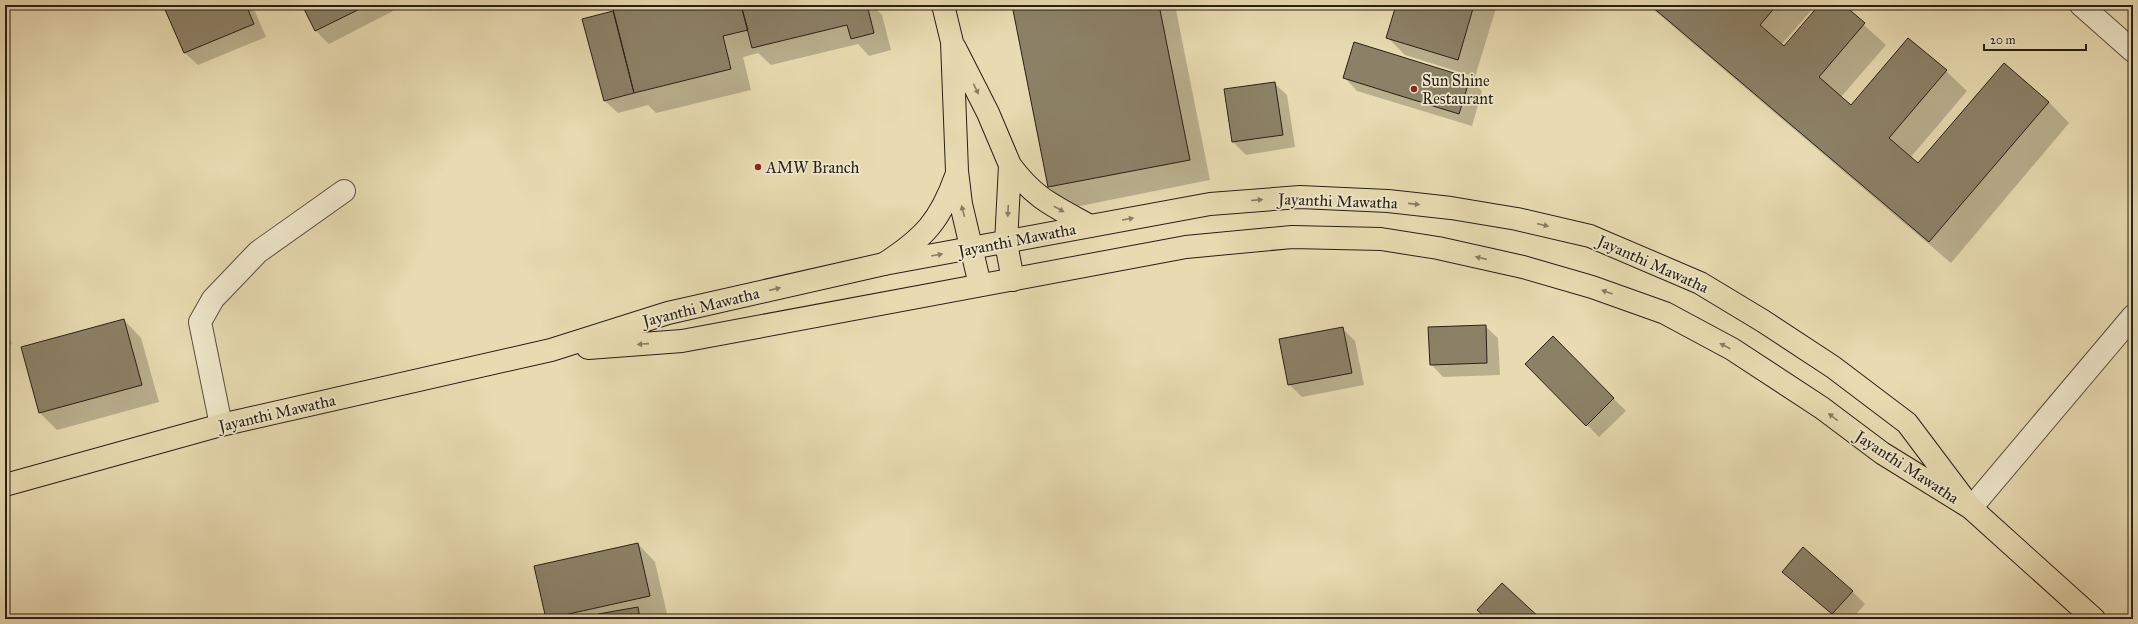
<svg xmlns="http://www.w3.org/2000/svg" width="2138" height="624" viewBox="0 0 2138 624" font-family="'IM FELL Great Primer',serif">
  <rect width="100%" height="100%" fill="#e8dbb1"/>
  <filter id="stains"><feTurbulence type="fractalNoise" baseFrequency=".005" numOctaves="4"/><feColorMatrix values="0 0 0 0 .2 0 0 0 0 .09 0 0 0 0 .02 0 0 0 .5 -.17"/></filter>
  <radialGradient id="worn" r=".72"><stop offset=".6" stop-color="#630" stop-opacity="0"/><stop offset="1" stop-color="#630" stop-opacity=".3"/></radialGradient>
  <path fill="#0003" d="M164 5H252L266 37 198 65 185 53Z
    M303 5H390L393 11 329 44 316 31Z
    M613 5H872L882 15 891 50 869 56 858 44 771 65 758 53 743 57 751 90 656 113 648 105 618 113 605 101 583 20 614 11Z
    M1013 5H1175L1210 180 1070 208 1049 187Z
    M1397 5H1497L1475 77 1405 55 1388 38Z
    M1648 5H1816L1781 45 1784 47 1820 5H1842L1886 45 1841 97 1851 106 1946 71 1967 91 1910 158 1918 164 2049 102 2069 123 1951 263Z
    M1345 78 1469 79 1482 91 1472 126 1357 91Z
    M1274 83 1287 95 1295 147 1246 155 1233 142 1225 90Z
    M124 320 141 338 159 402 57 430 39 412Z
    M5 325 12 344 5 347Z
    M1485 326 1498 338 1500 375 1443 377 1431 364Z
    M1342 328 1355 341 1364 385 1302 397 1289 384Z
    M1553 338 1626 411 1599 437 1527 364Z
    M638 544 655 562 667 614 648 619H547L536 567Z
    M1784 572 1852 591 1865 604 1852 619H1837Z"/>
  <path fill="#8c8167" stroke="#291f17" d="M163 5H246L254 24 184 53Z
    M302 5H368L315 31Z
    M612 5H741L748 30 723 36 731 69 634 93Z
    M741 5H867L874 33 851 39 847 25 752 48Z
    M1012 5H1159L1190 160 1048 187Z
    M1396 5H1474L1458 60 1386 38Z
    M1650 5H1777L1760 25 1784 46 1819 5H1844L1865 23 1819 77 1851 105 1908 38 1947 70 1889 138 1918 163 2004 63 2049 102 1929 242Z
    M613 11 634 93 604 101 582 19Z
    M1354 42 1470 78 1459 114 1343 78Z
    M1275 82 1283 135 1232 142 1224 89Z
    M124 319 142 385 39 413 21 347Z
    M1486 325 1487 363 1430 365 1428 327Z
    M1343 327 1352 373 1288 385 1279 339Z
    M1553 336 1614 398 1586 426 1525 364Z
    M638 543 650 596 546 619 534 566Z
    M1803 547 1853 591 1832 614 1782 572Z
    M1502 583 1541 619H1487L1477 610Z
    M638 607 640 619H599L598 614Z"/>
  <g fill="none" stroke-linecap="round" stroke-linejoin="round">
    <defs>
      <path id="minor" d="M2081 5 2133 51
        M221 425 200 322 213 299 258 252 344 191
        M1971 508 2133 316"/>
      <path id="major" d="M943 5 952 42 957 171 961 204 980 285
        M955 48 988 113 1010 165 1006 243 1013 280
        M1010 165C1035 199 1054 206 1090 226
        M884 264C924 238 940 221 956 176"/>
      <path id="highway" d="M588 348 682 341 1186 247 1292 237 1381 239 1438 248 1523 267 1592 287 1665 313 1732 349 1822 408 1882 453 1971 508 2094 619
        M5 485 221 425 551 350 668 313 884 264 1210 204 1300 197 1388 201 1451 208 1517 219 1590 236 1700 283 1763 321 1833 367 1907 423 1971 508"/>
    </defs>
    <use href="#minor" stroke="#594e3e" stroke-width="24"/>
    <use href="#major" stroke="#291f17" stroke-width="24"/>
    <use href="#highway" stroke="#291f17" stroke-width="24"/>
    <use href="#minor" stroke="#f0e8cc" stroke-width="22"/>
    <use href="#major" stroke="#e8dbb1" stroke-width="22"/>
    <use href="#highway" stroke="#e8dbb1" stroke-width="22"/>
  </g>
  <defs><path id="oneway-solid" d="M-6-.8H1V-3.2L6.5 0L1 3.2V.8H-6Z"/></defs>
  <g fill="#887d64">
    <use href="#oneway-solid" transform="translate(976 89) rotate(64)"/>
    <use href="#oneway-solid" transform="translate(1257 200) rotate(-5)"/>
    <use href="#oneway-solid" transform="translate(1414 204) rotate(6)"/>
    <use href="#oneway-solid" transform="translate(1059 209) rotate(29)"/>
    <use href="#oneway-solid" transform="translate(963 211) rotate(-104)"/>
    <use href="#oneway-solid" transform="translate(1008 211) rotate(93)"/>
    <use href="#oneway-solid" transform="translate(1128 219) rotate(-10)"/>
    <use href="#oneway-solid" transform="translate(1543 225) rotate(13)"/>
    <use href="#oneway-solid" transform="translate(937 255) rotate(-10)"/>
    <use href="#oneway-solid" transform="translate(1481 258) rotate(-167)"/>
    <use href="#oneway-solid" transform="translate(775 289) rotate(-13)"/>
    <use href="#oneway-solid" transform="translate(1607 292) rotate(-160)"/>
    <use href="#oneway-solid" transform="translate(643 344) rotate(176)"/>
    <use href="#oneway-solid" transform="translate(1725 346) rotate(-152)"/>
    <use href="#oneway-solid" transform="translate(1833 417) rotate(-143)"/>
  </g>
  <g fill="#8f2418" stroke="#f0e8cc" stroke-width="1.5">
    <circle cx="1414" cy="89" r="4"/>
    <circle cx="758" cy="167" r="4"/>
  </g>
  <g text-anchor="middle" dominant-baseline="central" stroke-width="3.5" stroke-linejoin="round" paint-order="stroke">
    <g font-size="16" fill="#291f17" stroke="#f0e8cc" text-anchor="start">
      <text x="1422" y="80">Sun Shine<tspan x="1422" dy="18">Restaurant</tspan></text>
      <text x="766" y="167">AMW Branch</text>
    </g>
    <g font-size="16" fill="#291f17" stroke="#f0e8cc">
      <text transform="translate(1338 201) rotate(2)">Jayanthi Mawatha</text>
      <text transform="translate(1017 240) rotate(-11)">Jayanthi Mawatha</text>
      <text transform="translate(1653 264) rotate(24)">Jayanthi Mawatha</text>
      <text transform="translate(701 307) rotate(-14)">Jayanthi Mawatha</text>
      <text transform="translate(277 413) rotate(-13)">Jayanthi Mawatha</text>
      <text transform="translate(1907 467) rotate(33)">Jayanthi Mawatha</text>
    </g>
  </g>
  <rect width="2138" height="624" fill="none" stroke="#e8dbb1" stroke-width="20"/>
  <rect x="6" y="6" width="2126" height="612" fill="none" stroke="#291f17" stroke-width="2"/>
  <rect x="10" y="10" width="2118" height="604" fill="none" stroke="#291f17"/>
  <path d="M1984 44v6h102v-6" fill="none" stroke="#291f17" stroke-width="2"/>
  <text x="1990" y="44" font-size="12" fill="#291f17" stroke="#f0e8cc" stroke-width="3" paint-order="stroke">20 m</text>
  <rect width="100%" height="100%" filter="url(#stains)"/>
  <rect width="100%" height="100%" fill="url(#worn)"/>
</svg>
